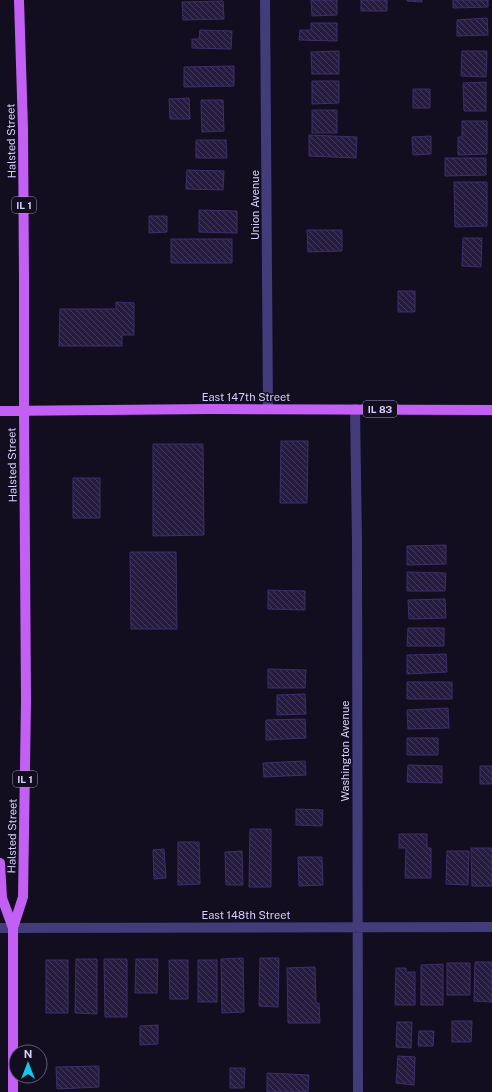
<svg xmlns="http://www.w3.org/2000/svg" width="492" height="1092" viewBox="0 0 492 1092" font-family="'Public Sans',sans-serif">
  <defs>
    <pattern id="building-back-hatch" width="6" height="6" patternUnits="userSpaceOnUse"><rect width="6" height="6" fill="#251c3f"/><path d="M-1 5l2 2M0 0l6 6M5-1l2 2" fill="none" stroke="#443c5c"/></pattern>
  </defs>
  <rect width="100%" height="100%" fill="#120e20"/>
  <path fill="url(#building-back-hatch)" stroke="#3e2f6a" d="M311 0H337V15L312 16Z
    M361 0H387V11H361Z
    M407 0H422V2L407 1Z
    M453 0H488V7L453 8Z
    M223 1 224 19 183 20 182 2Z
    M487 18 488 35 457 36V20Z
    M311 23H337V41L299 40 300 30H311Z
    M200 30 232 31 231 49 192 48V39H199Z
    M339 51V74H312L311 52Z
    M462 51H487L486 77 461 76Z
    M234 66V86L184 87V67Z
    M312 81H339V103L312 104Z
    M486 82V111H464L463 83Z
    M413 89H430V108H413Z
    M189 98 190 119H170L169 99Z
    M201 100H223L224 131 202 132Z
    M312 110H337V133H312Z
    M462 121H487V154L458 155V137H462Z
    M309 135 357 137 356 158 309 156Z
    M431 136V154L413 155 412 137Z
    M196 140H226L227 158H196Z
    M445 158H486V175L445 176Z
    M187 170 224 171 223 190 186 189Z
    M454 182H487V226L455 227Z
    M199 210 237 211V233L199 232Z
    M149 216H167V232L149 233Z
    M307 230H342V251L308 252Z
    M463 238H482L481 267 462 266Z
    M171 239H232V263H171Z
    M398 291H415V312H398Z
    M116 302 134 303V335H122V346H59L60 309H116Z
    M281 441H308L307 503H280Z
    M153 444H203L204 535 153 536Z
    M73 478H100V518H73Z
    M446 545V564L407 565V546Z
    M130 552H176L177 629H131Z
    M407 572 446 573 445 591H407Z
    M268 590 305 591V610L268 609Z
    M445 599 446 618 409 619 408 600Z
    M408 628H444V646H407Z
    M446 654 447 672 407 674V655Z
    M268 669 306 670 305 688H268Z
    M407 682H452V699H407Z
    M305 694 306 714 277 715V695Z
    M448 708 449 728 408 729 407 710Z
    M305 719 306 738 266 740V720Z
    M407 738H438V755H407Z
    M305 761 306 775 264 777 263 763Z
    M408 765 442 766V783L407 782Z
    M480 766H492V784H480Z
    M296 809 323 810 322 826 296 825Z
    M250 829H271V887H249Z
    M399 834H427V848H431V878H405L406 848H399Z
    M178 842H199L200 884 178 885Z
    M471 848H492V886H472Z
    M164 849 166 878 154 879 153 850Z
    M242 851 243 885H226L225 852Z
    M447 851H469L468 885 446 884Z
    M298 857H322L323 885 299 886Z
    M243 958 244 1012 222 1013 221 959Z
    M260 958H279L278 1007 259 1006Z
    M76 959H97V1014L75 1013Z
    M104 959H127V1017H105Z
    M136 959H158L157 993H135Z
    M46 960H68V1013H46Z
    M169 960H188V999H170Z
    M198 960H217V1002H198Z
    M475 962H492V1002L474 1001Z
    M447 963H470V995H447Z
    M443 964V1005H421V965Z
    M315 967 316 1003H319L320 1023H288L287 968Z
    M396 968H406V972H415V1005H395Z
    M452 1021H472L471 1042H452Z
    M397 1022H412L411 1048 396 1047Z
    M158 1025V1044L140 1045V1026Z
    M419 1031H434L433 1046H418Z
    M398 1056 415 1057 414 1085 396 1083Z
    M99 1066V1087L57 1089 56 1067Z
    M230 1068H245L244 1088H230Z
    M267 1073 309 1075 308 1092H267Z"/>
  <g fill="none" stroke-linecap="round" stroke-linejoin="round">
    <path stroke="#423c7b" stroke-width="10" d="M265 0 268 409
      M355 409 357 542 358 1092
      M0 928 492 927"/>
    <path stroke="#c45ff4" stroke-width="10" d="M0 411 212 409 492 410
      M0 863 2 898 13 928
      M13 1092V928L23 897 26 701 24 411V279L23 129 19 0"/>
  </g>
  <g text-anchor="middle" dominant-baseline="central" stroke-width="3" stroke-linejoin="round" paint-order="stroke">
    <g fill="#120e20" stroke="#9c96ba" stroke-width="1">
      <rect x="12" y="197" width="24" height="16" rx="3"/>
      <rect x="363" y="401" width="34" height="16" rx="3"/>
      <rect x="13" y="771" width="24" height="16" rx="3"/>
    </g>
    <g font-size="10" font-weight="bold" fill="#d7d0fc">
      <text x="24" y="205">IL 1</text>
      <text x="380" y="409">IL 83</text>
      <text x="25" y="779">IL 1</text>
    </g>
    <g font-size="11" fill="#d7d0fc" stroke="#120e20">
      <text transform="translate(11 141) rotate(-91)">Halsted Street</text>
      <text transform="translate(255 205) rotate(-90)">Union Avenue</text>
      <text x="246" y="397">East 147th Street</text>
      <text transform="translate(12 465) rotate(-91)">Halsted Street</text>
      <text transform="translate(345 751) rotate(-90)">Washington Avenue</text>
      <text transform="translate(12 836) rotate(-89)">Halsted Street</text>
      <text x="246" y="915">East 148th Street</text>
    </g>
  </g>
  <g transform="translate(28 1064)"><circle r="19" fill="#120e20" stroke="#615c78"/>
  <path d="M0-3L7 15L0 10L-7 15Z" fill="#10c8e8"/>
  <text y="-6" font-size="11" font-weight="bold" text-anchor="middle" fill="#d7d0fc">N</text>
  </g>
</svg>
